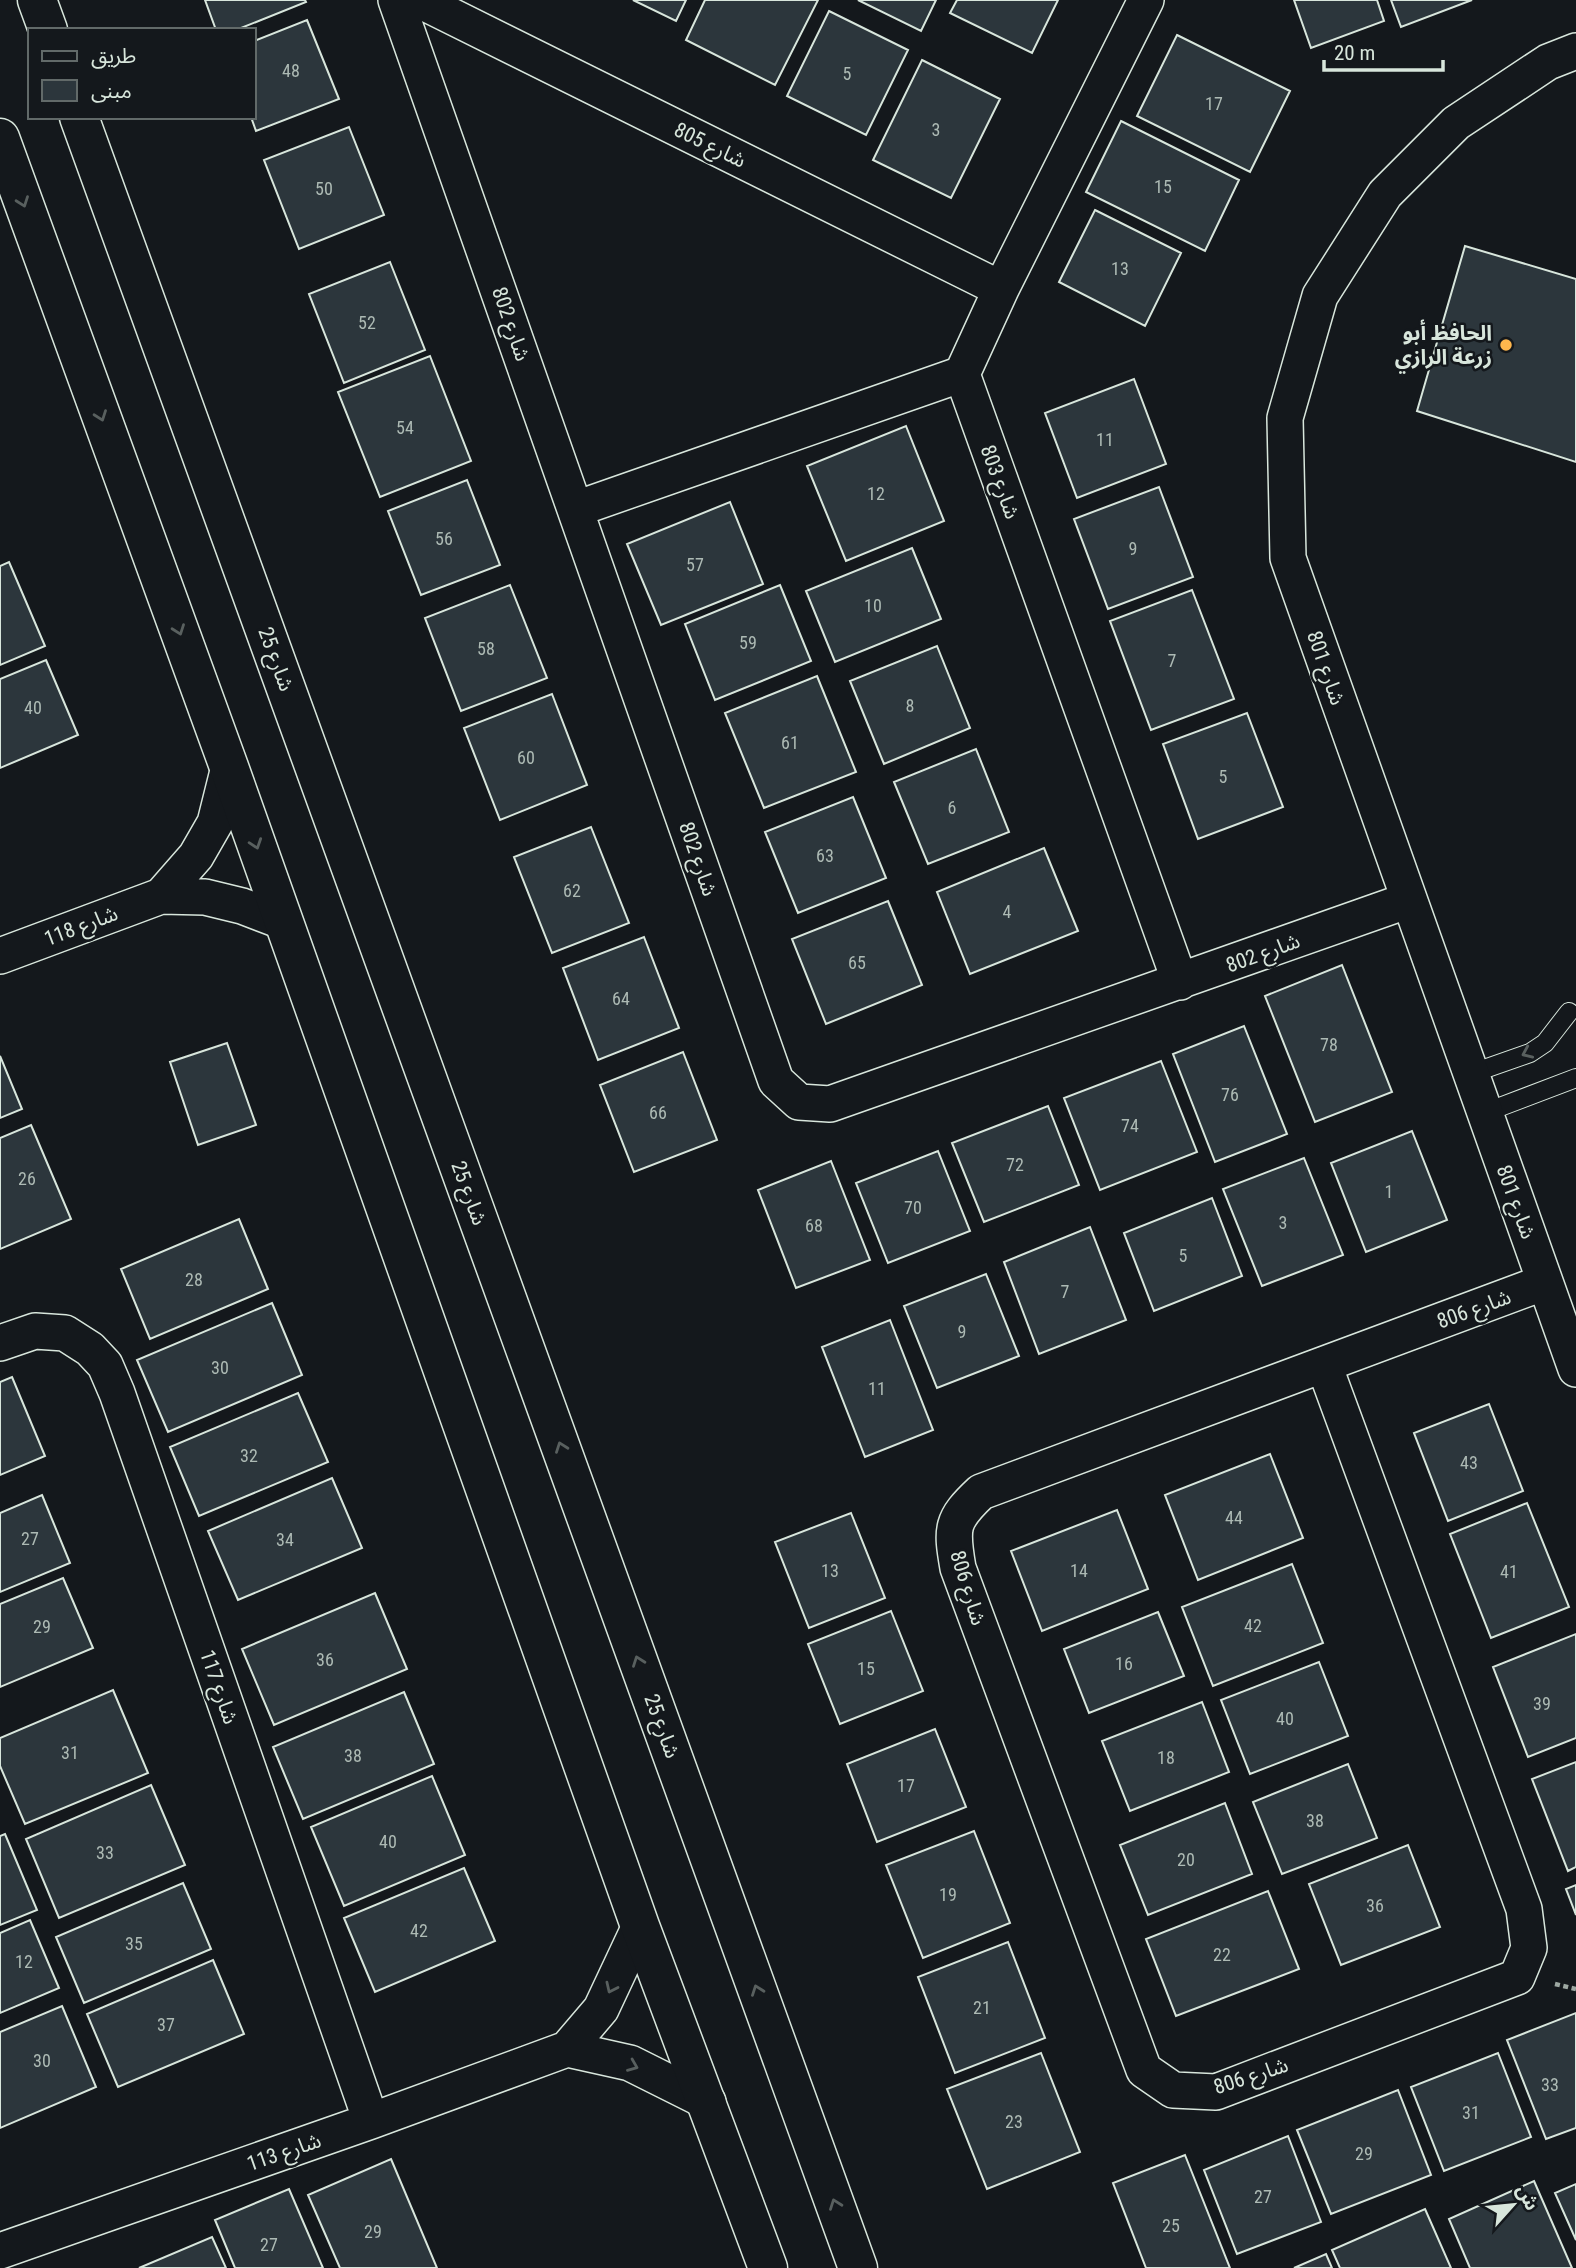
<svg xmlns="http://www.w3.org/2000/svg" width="1576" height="2268" viewBox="0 0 1576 2268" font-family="'Roboto Condensed','Noto Sans Arabic',sans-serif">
  <rect width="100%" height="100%" fill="#14181c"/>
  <path fill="#2c363c" stroke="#d8e6dc" stroke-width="2" d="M205 0H305L306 2 236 30H216Z
    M633 0H686L676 21Z
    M705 0H818L775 85 686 40Z
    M858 0H936L921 31Z
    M957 0H1058L1032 53 950 13Z
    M1294 0H1377L1384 21 1311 48Z
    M1391 0H1472L1401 27Z
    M829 11 908 50 866 135 787 96Z
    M307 20 339 99 256 131 251 117H254V41Z
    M1177 35 1290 91 1250 172 1137 116Z
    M922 60 1000 99 951 198 873 160Z
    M1121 121 1239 180 1205 251 1086 192Z
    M349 127 384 215 299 249 264 160Z
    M1095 210 1181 253 1145 326 1059 282Z
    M1465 246 1576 279V462L1417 411Z
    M390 262 425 350 344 383 309 294Z
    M430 356 471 461 380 497 338 392Z
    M1134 379 1166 464 1077 498 1045 413Z
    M906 426 944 521 846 561 807 466Z
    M467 480 500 565 421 595 388 511Z
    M1159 487 1193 577 1108 609 1074 519Z
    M730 502 763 584 661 625 627 544Z
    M912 548 941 619 835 662 806 591Z
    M9 562 45 646 0 665V566Z
    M510 585 547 678 461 711 425 618Z
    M780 585 811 661 715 700 685 624Z
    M1192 590 1234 699 1151 730 1110 621Z
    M937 646 970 728 884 764 850 681Z
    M46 660 78 735 0 768V679Z
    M817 676 856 772 764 808 725 713Z
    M552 694 587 785 500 820 464 728Z
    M1247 713 1283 807 1198 839 1163 744Z
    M976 749 1009 832 928 864 894 782Z
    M853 797 886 878 798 913 765 832Z
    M591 827 629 923 552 953 514 857Z
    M1044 848 1078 931 970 974 937 892Z
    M888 901 922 985 826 1024 792 939Z
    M644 937 679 1028 598 1060 563 968Z
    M1342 965 1392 1092 1315 1122 1265 996Z
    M1244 1026 1287 1134 1215 1162 1173 1054Z
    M227 1043 256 1125 198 1145 170 1062Z
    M683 1052 717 1140 634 1172 600 1085Z
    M0 1056 22 1109 0 1118Z
    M1161 1061 1197 1152 1100 1190 1064 1098Z
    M1048 1106 1079 1185 984 1222 952 1143Z
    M31 1125 71 1219 0 1249V1138Z
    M1412 1131 1447 1220 1366 1252 1331 1163Z
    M938 1151 970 1231 888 1263 856 1183Z
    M1304 1158 1343 1255 1262 1286 1223 1189Z
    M831 1161 870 1260 796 1288 758 1190Z
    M1212 1198 1242 1276 1154 1311 1124 1233Z
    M239 1219 268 1289 150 1339 121 1269Z
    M1090 1227 1126 1320 1039 1354 1004 1262Z
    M986 1274 1019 1356 937 1388 904 1306Z
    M272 1303 302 1375 168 1432 137 1360Z
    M890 1320 933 1430 865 1457 822 1347Z
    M12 1377 45 1456 0 1475V1382Z
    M298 1393 328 1462 199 1516 170 1447Z
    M1489 1404 1523 1491 1448 1521 1414 1433Z
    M1270 1454 1303 1538 1198 1580 1165 1495Z
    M332 1478 362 1548 238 1600 208 1531Z
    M42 1495 70 1563 0 1592V1513Z
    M1527 1503 1569 1607 1491 1638 1450 1534Z
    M1117 1510 1148 1589 1042 1631 1011 1551Z
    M851 1513 885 1598 809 1628 775 1542Z
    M1292 1564 1323 1643 1213 1686 1182 1607Z
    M63 1578 93 1648 0 1687V1604Z
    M375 1593 407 1669 274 1725 242 1649Z
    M891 1611 923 1691 840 1724 808 1644Z
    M1158 1612 1184 1676 1089 1713 1064 1649Z
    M1576 1634V1738L1528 1757 1493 1667Z
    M1319 1662 1348 1736 1250 1774 1221 1700Z
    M113 1690 148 1773 25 1824 0 1766V1738Z
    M404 1692 434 1764 303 1819 273 1747Z
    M1202 1702 1229 1772 1130 1811 1102 1741Z
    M935 1729 966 1807 877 1842 847 1764Z
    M1576 1762V1867L1568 1871 1532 1779Z
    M1348 1764 1377 1838 1282 1874 1253 1802Z
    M432 1776 465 1855 344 1906 311 1827Z
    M151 1785 185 1865 59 1918 26 1839Z
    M1225 1803 1252 1874 1148 1915 1120 1845Z
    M974 1831 1010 1923 923 1958 886 1865Z
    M5 1834 37 1910 0 1925V1836Z
    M1408 1845 1440 1927 1341 1965 1309 1884Z
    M464 1868 495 1941 375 1992 344 1918Z
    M183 1883 211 1949 84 2003 56 1937Z
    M1576 1885V1915L1566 1889Z
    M1268 1891 1299 1969 1176 2016 1146 1939Z
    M30 1920 59 1988 0 2013V1933Z
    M1008 1942 1045 2038 955 2073 918 1977Z
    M213 1960 244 2034 118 2087 87 2014Z
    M62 2006 96 2087 0 2128V2032Z
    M1576 2013V2128L1546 2139 1507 2040Z
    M1041 2053 1080 2152 987 2189 947 2089Z
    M1498 2053 1531 2137 1444 2171 1411 2087Z
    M1398 2090 1431 2175 1331 2214 1297 2130Z
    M1288 2136 1321 2222 1237 2254 1204 2170Z
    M1185 2155 1230 2268H1146L1113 2183Z
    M391 2159 437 2268H340L308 2195Z
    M1534 2181 1572 2268H1470L1449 2219Z
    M1576 2184V2240L1555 2193Z
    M289 2189 323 2268H235L215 2220Z
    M1425 2209 1451 2268H1340L1332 2250Z
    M212 2237 226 2268H139Z
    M1326 2254 1332 2268H1294Z"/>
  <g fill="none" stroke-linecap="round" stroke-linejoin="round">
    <defs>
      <path id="lane" d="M1470 1074 1530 1053 1545 1043 1569 1012
        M1484 1113 1576 1078"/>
      <path id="street" d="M396 0 776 1081 799 1102 830 1104 1409 900
        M419 0 1001 289
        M1146 0 1001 289 962 374 1180 982
        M1576 51 1548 62 1456 123 1385 194 1320 296 1285 418 1288 558 1576 1369
        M576 509 962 374
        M161 896 196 856 215 823 229 767
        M0 956 161 896 205 897 242 906 284 922
        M0 1343 35 1331 65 1333 90 1349 105 1365 117 1393 371 2121
        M1324 1365 1524 1909 1529 1948 1517 1977 1216 2092 1173 2090 1144 2070 958 1568C951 1528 951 1520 981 1492L1545 1282
        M567 2049 630 2063 708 2102
        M0 2251 371 2121 567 2049 601 2009 640 1926"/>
      <path id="secondary" d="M37 0 48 30
        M79 117 858 2268
        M0 138 229 767 640 1926 768 2268"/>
    </defs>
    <use href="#lane" stroke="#d8e6dc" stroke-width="20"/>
    <use href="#street" stroke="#d8e6dc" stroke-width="38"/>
    <use href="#secondary" stroke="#d8e6dc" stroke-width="41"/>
    <path stroke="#9da8a2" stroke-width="4.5" stroke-dasharray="5 3.5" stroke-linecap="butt" d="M1555 1984 1576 1989"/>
    <use href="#lane" stroke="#14181c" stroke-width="18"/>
    <use href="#street" stroke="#14181c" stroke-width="35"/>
    <use href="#secondary" stroke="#14181c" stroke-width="38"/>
  </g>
  <defs><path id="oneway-chevron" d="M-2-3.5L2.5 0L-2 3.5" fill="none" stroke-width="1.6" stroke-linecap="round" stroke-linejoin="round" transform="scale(1.75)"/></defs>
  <g stroke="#59605f">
    <use href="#oneway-chevron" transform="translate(23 202) rotate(70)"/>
    <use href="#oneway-chevron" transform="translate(101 416) rotate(70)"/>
    <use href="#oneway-chevron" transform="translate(179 630) rotate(70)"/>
    <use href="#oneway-chevron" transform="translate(256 844) rotate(71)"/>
    <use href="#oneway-chevron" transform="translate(1527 1053) rotate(156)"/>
    <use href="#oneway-chevron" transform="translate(561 1447) rotate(-110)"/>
    <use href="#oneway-chevron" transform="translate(638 1661) rotate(-110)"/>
    <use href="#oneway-chevron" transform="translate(611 1988) rotate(115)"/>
    <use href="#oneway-chevron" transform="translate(757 1990) rotate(-110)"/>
    <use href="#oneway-chevron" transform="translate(633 2066) rotate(22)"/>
    <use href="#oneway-chevron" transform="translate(835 2204) rotate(-110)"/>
  </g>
  <circle fill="#ffb74d" stroke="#14181c" stroke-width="2.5" cx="1506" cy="345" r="7"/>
  <g text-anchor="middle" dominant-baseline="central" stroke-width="5" stroke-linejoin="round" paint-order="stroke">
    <g font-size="18" fill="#adbab4">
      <text x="291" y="70">48</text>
      <text x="847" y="73">5</text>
      <text x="1214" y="103">17</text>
      <text x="936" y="129">3</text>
      <text x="1163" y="186">15</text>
      <text x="324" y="188">50</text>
      <text x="1120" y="268">13</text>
      <text x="367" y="322">52</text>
      <text x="405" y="427">54</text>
      <text x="1105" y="439">11</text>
      <text x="876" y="493">12</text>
      <text x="444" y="538">56</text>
      <text x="1133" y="548">9</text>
      <text x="695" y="564">57</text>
      <text x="873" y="605">10</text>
      <text x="748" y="642">59</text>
      <text x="486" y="648">58</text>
      <text x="1172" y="660">7</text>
      <text x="910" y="705">8</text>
      <text x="33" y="707">40</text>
      <text x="790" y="742">61</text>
      <text x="526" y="757">60</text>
      <text x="1223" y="776">5</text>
      <text x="952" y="807">6</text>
      <text x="825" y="855">63</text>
      <text x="572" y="890">62</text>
      <text x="1007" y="911">4</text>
      <text x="857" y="962">65</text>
      <text x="621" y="998">64</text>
      <text x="1329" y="1044">78</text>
      <text x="1230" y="1094">76</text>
      <text x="658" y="1112">66</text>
      <text x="1130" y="1125">74</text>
      <text x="1015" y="1164">72</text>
      <text x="27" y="1178">26</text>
      <text x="1389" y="1191">1</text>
      <text x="913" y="1207">70</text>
      <text x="1283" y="1222">3</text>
      <text x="814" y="1225">68</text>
      <text x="1183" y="1255">5</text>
      <text x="194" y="1279">28</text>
      <text x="1065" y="1291">7</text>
      <text x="962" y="1331">9</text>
      <text x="220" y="1367">30</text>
      <text x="877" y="1388">11</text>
      <text x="249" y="1455">32</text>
      <text x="1469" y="1462">43</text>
      <text x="1234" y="1517">44</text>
      <text x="30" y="1538">27</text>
      <text x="285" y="1539">34</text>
      <text x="830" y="1570">13</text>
      <text x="1079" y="1570">14</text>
      <text x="1509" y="1571">41</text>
      <text x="1253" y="1625">42</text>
      <text x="42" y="1626">29</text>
      <text x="325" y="1659">36</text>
      <text x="1124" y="1663">16</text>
      <text x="866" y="1668">15</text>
      <text x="1542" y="1703">39</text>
      <text x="1285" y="1718">40</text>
      <text x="70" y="1752">31</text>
      <text x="353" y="1755">38</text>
      <text x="1166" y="1757">18</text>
      <text x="906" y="1785">17</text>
      <text x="1315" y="1820">38</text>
      <text x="388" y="1841">40</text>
      <text x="105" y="1852">33</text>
      <text x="1186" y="1859">20</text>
      <text x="948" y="1894">19</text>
      <text x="1375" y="1905">36</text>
      <text x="419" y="1930">42</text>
      <text x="134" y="1943">35</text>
      <text x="1222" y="1954">22</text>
      <text x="24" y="1961">12</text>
      <text x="982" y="2007">21</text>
      <text x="166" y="2024">37</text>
      <text x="42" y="2060">30</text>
      <text x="1550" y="2084">33</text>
      <text x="1471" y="2112">31</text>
      <text x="1014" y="2121">23</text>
      <text x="1364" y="2153">29</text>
      <text x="1263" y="2196">27</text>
      <text x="1171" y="2225">25</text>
      <text x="373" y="2231">29</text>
      <text x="269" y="2244">27</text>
    </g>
    <g font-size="21" fill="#d8e6dc" stroke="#14181c">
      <text transform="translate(710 145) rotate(26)">شارع 805</text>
      <text transform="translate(511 324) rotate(71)">شارع 802</text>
      <text transform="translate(1000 482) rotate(70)">شارع 803</text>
      <text transform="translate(276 659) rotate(70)">شارع 25</text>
      <text transform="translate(1326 668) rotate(71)">شارع 801</text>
      <text transform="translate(698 859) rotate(71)">شارع 802</text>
      <text transform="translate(81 926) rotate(-21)">شارع 118</text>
      <text transform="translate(1263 953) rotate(-20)">شارع 802</text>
      <text transform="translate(469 1193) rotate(70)">شارع 25</text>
      <text transform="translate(1516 1202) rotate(70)">شارع 801</text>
      <text transform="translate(1474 1309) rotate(-20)">شارع 806</text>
      <text transform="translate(968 1588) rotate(73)">شارع 806</text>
      <text transform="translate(219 1687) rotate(71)">شارع 117</text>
      <text transform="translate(662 1726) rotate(70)">شارع 25</text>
      <text transform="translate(1251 2076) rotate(-18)">شارع 806</text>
      <text transform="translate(284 2152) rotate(-19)">شارع 113</text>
    </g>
    <g font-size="21" font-weight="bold" fill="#d8e6dc" stroke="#14181c" text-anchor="end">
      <text x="1492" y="333">الحافظ أبو<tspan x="1492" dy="24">زرعة الرازي</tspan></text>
    </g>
  </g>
  <rect x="28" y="28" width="228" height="91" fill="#14181c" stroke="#626a69" stroke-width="2"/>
  <rect x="42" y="51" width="35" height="10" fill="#14181c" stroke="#626a69" stroke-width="2"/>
  <text x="91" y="63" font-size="21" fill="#d8e6dc">طريق</text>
  <rect x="42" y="80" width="35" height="21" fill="#2c363c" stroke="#626a69" stroke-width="2"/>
  <text x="91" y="98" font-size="21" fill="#d8e6dc">مبنى</text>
  <g transform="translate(1513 2205) rotate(63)" stroke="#14181c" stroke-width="5" paint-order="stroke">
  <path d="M0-5L12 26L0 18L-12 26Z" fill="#d8e6dc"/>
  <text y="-10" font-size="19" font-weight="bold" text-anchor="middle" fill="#d8e6dc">ش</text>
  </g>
  <path d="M1324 60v10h119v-10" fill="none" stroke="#d8e6dc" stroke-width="3.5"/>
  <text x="1334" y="60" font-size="21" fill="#d8e6dc" stroke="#14181c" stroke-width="5" paint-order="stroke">20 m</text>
</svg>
